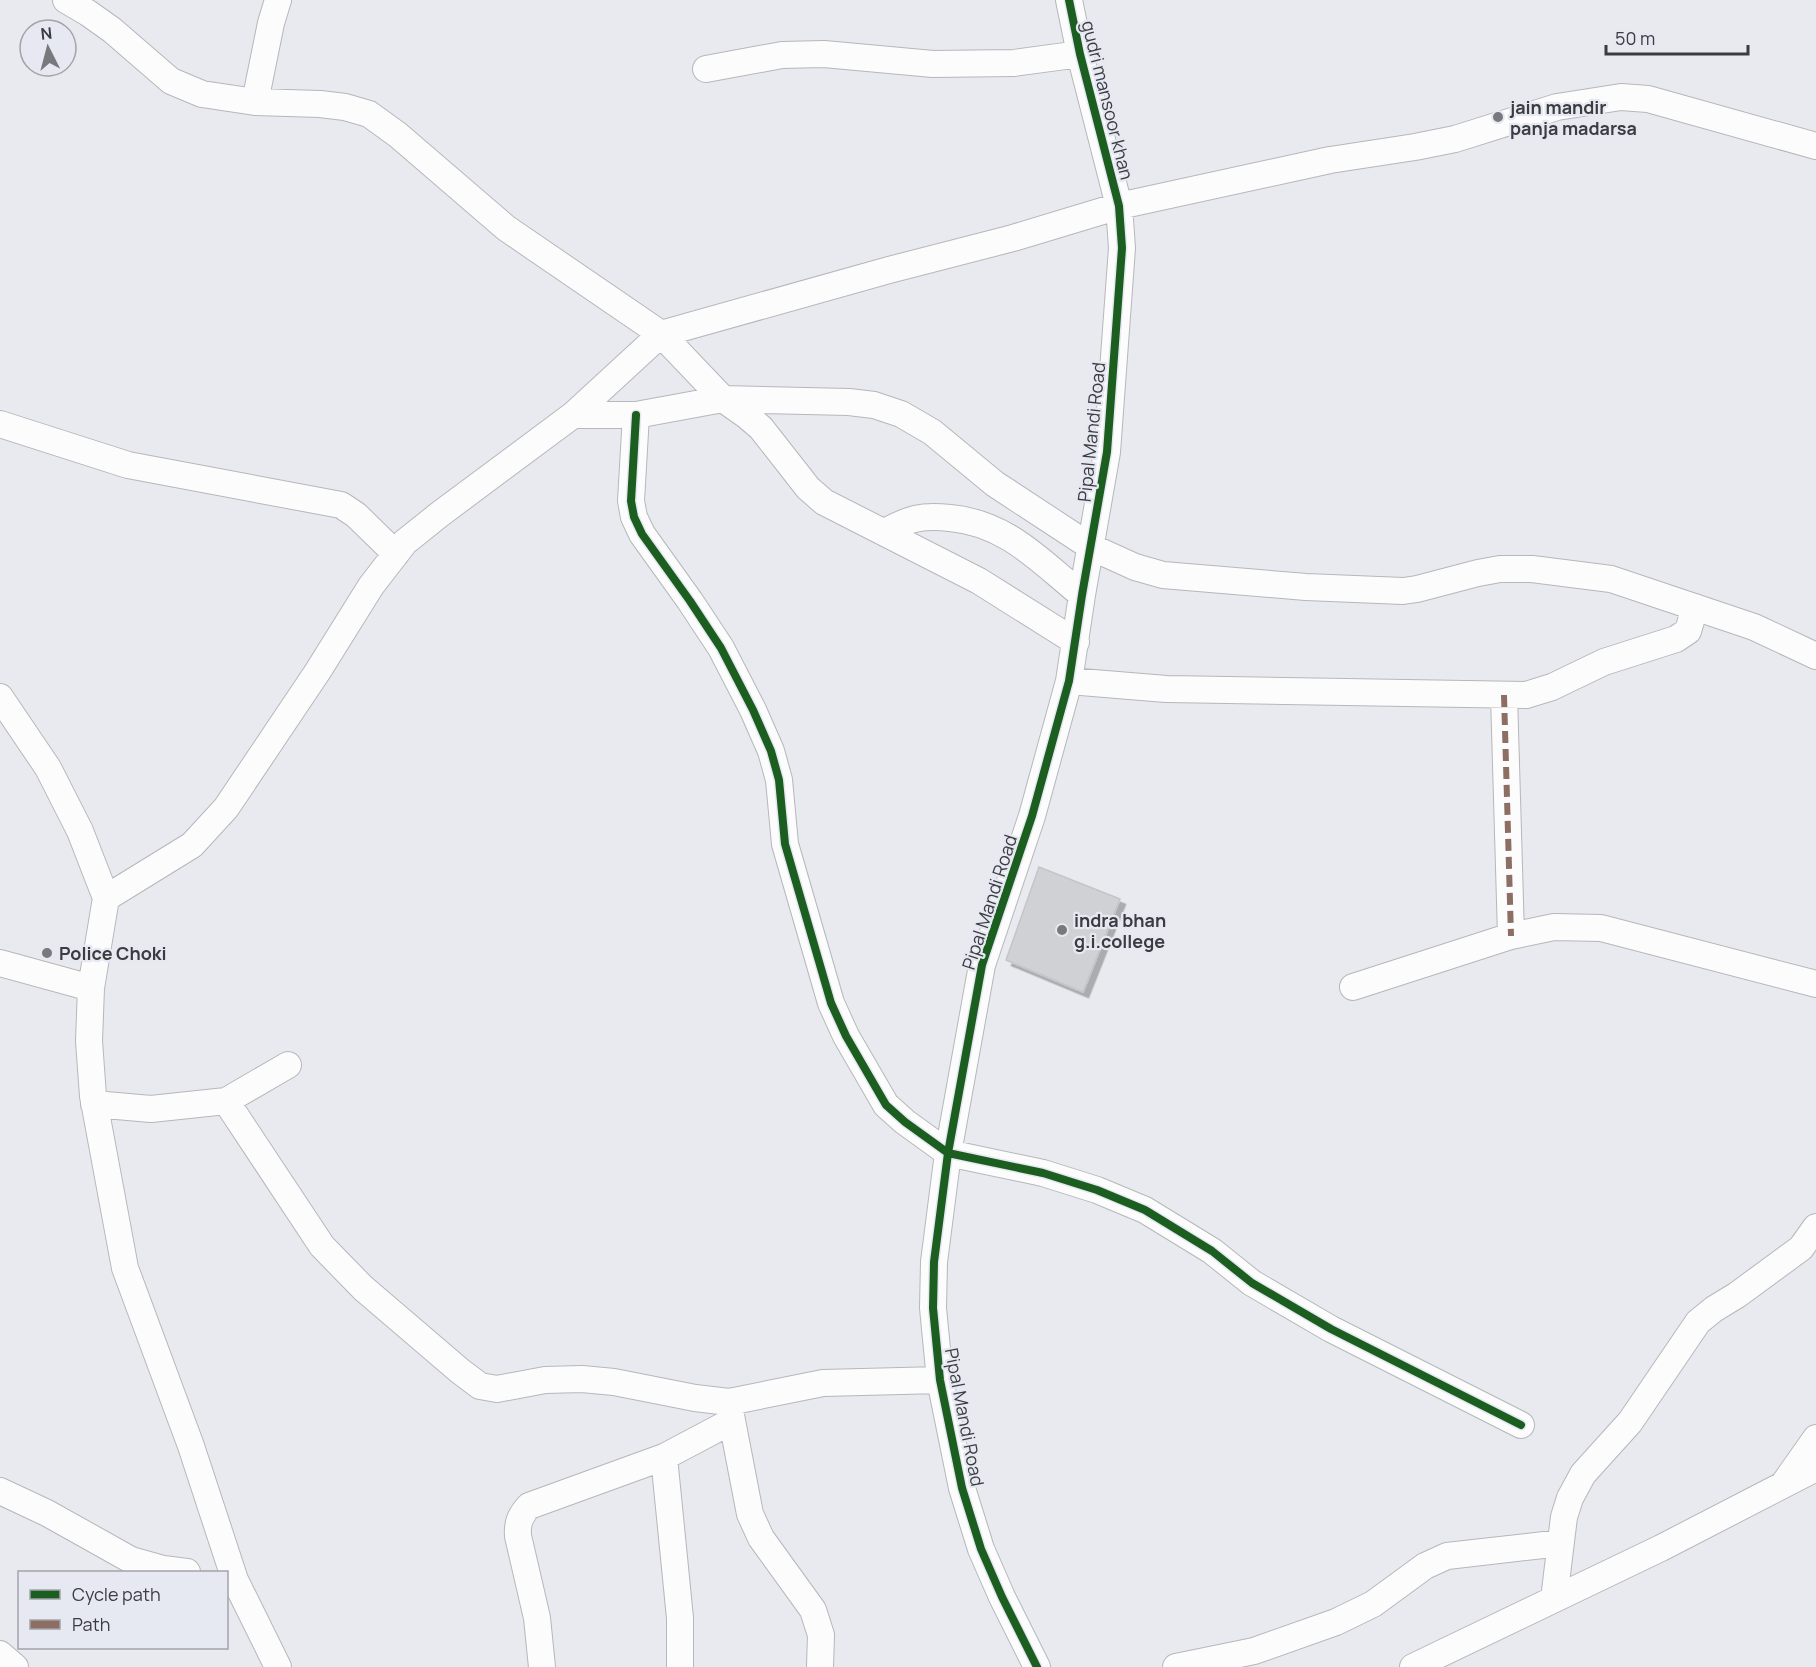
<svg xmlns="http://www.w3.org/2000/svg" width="1816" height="1667" viewBox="0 0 1816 1667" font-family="Manrope,sans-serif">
  <defs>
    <filter id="shadow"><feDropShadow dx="5.5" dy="5.5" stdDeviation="0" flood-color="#0004"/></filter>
  </defs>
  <rect width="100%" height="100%" fill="#e9eaef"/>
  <path fill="#d0d1d4" stroke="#c5c5c9" stroke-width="1.5" filter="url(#shadow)" d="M1039 867 1120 899 1083 992 1006 960Z"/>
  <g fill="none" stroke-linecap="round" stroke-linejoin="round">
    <defs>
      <path id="minor" d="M66 0 88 13 112 30 171 81 202 94 255 102 320 104 345 107 369 114 398 135 506 228 661 334 723 399 747 416 761 428 808 488 824 502 979 581 1076 642
        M706 69 782 55 824 54 933 64 1014 63 1080 54
        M255 102 271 23 278 0
        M573 415H636L723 399 849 402 874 405 901 414 932 432 995 484 1091 547 1135 567 1163 575 1306 587 1403 591 1417 589 1478 573 1500 569H1532L1611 579 1754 627 1816 656
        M636 415 631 501 634 517 642 534 690 601 721 648 753 710 771 751 779 780 785 844 831 1003 846 1036 886 1105 905 1122 948 1153 1043 1173 1097 1190 1145 1210 1212 1251 1252 1283 1331 1329 1521 1425
        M0 424 128 465 341 505 356 515 396 554
        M885 532C910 518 922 515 950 518 1007 523 1040 561 1082 595
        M1069 681 1166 689 1526 695 1552 687 1604 662 1676 639 1688 631 1695 607
        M1504 695 1511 936
        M0 697 48 768 80 831 106 898 91 988 89 1041 93 1096 125 1268 191 1446 235 1580 278 1667
        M106 898 192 845 226 808 318 671 371 586 405 542 440 514 573 415 661 334 889 270 1013 238 1119 206 1330 160 1415 147 1455 139 1557 107 1621 97 1648 99 1816 146
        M0 963 91 988
        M1353 987 1511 936 1554 927 1601 928 1816 984
        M226 1101 322 1246 363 1288 460 1371 480 1386 497 1389 545 1380 582 1379 614 1382 695 1398 729 1402 823 1383 940 1380
        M94 1104 151 1109 226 1101 288 1065
        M729 1405 750 1514 761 1538 813 1610 821 1635 820 1667
        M664 1457 680 1618V1667
        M1785 1482 1816 1438
        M0 1491 47 1513 131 1560 163 1569 187 1572
        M1554 1599 1564 1517 1570 1498 1583 1474 1630 1422 1698 1322 1714 1309 1737 1295 1801 1248 1816 1227
        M0 1654 15 1667
        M542 1667 537 1618 518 1536C517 1523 520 1516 529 1506L664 1457 732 1421
        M1037 1667 1002 1597 981 1549 962 1488 940 1380 933 1308 934 1262 948 1153 982 965 1032 816 1069 681 1082 595 1107 452 1122 248 1119 206 1080 54 1069 0
        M1176 1667 1254 1651 1336 1622 1373 1604 1425 1566 1447 1556 1561 1543
        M1413 1667 1661 1548 1816 1468"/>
    </defs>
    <use href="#minor" stroke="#b6b7bb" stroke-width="28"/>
    <use href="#minor" stroke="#fcfcfd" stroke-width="26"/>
    <path stroke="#8d6e63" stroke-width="6" stroke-dasharray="12 6" stroke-linecap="butt" d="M1504 695 1511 936"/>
    <defs>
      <path id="cycleway" d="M636 415 631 501 634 517 642 534 690 601 721 648 753 710 771 751 779 780 785 844 831 1003 846 1036 886 1105 905 1122 948 1153 1043 1173 1097 1190 1145 1210 1212 1251 1252 1283 1331 1329 1521 1425
        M1037 1667 1002 1597 981 1549 962 1488 940 1380 933 1308 934 1262 948 1153 982 965 1032 816 1069 681 1082 595 1107 452 1122 248 1119 206 1080 54 1069 0"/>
    </defs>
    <use href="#cycleway" stroke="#e6e8f2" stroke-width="11"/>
    <use href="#cycleway" stroke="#1b5e20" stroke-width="8"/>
  </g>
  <g fill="#78797d" stroke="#e6e8f2" stroke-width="2">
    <circle cx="1498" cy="117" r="6"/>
    <circle cx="1062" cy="930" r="6"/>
    <circle cx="47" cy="953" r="6"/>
  </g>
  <g text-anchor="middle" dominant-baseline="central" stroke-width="4.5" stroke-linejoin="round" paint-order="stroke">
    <g font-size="18" fill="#3b3c3f" stroke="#e6e8f2">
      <text transform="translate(1108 100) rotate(76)">gudri mansoor khan</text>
      <text transform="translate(1091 432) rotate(-84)">Pipal Mandi Road</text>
      <text transform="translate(989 902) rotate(-72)">Pipal Mandi Road</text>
      <text transform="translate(965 1417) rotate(79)">Pipal Mandi Road</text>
    </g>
    <g font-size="18" font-weight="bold" fill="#3b3c3f" stroke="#e6e8f2" text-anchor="start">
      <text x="1510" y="107">jain mandir<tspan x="1510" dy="21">panja madarsa</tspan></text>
      <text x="1074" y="920">indra bhan<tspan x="1074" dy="21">g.i.college</tspan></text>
      <text x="59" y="953">Police Choki</text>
    </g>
  </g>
  <rect x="18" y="1571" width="210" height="78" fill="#e6e8f2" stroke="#a2a3aa" stroke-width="1.5"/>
  <rect x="30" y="1590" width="30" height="9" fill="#1b5e20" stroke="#a2a3aa" stroke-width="1.5"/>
  <text x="72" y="1601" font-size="18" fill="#3b3c3f">Cycle path</text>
  <rect x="30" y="1620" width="30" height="9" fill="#8d6e63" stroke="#a2a3aa" stroke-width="1.5"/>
  <text x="72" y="1631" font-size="18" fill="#3b3c3f">Path</text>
  <g transform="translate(48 48) rotate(354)"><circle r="28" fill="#e6e8f2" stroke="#a2a3aa" stroke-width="1.5"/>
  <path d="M0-4.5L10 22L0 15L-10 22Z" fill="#78797d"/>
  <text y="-9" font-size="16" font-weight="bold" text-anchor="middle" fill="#3b3c3f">N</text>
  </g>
  <path d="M1606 45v9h142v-9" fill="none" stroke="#3b3c3f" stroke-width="3"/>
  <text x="1615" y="45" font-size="18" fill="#3b3c3f" stroke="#e6e8f2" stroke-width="4.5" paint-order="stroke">50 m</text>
</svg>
